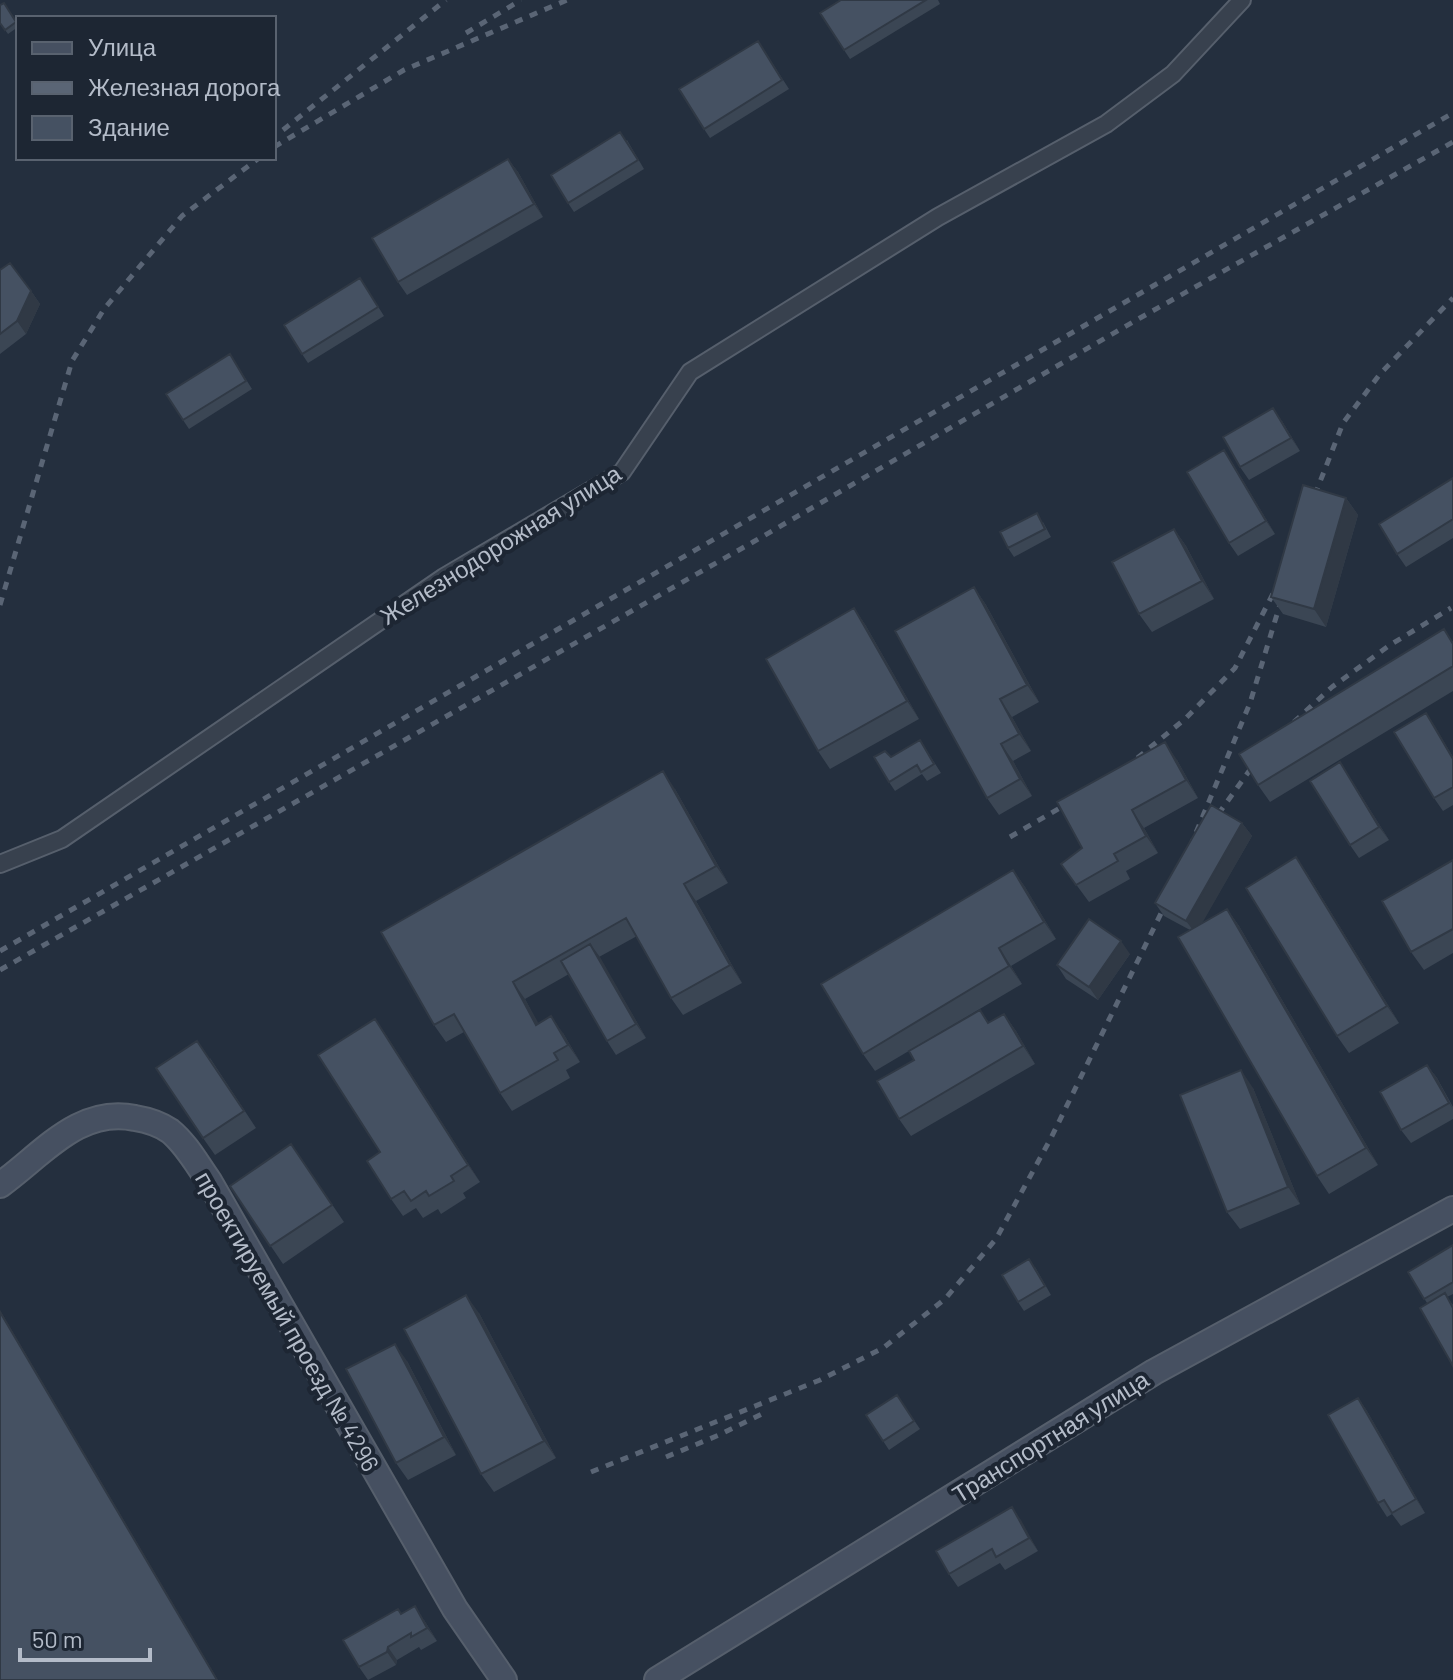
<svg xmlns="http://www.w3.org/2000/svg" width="1453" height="1680" viewBox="0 0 1453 1680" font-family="Barlow,sans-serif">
  <rect width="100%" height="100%" fill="#242f3e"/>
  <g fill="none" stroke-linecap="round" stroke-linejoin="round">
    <defs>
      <path id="street" d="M0 864 62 839 444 577 622 472 690 372 938 217 1106 124 1173 74 1242 0"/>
      <path id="secondary" d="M0 1185C42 1155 79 1106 135 1118 147 1120 160 1124 170 1131 186 1144 197 1164 209 1181L455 1609 504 1680
        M657 1680 1154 1372 1453 1209"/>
    </defs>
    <use href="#street" stroke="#565f6c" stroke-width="20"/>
    <use href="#secondary" stroke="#565f6c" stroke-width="28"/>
    <use href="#street" stroke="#38414e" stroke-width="16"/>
    <use href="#secondary" stroke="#465061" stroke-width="24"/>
    <path stroke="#5a6575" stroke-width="5" stroke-dasharray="8 8" stroke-linecap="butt" d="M466 33 521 0
      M283 130 446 0
      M274 147 404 70 567 0
      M1309 510 1343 423 1380 374 1453 298
      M0 605 72 361 104 309 182 216 259 158
      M1282 733 1332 687 1390 645 1451 608
      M1125 768 1185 719 1235 668 1280 580
      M1209 827 1262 753
      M1010 837 1077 798
      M1190 847 1250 703 1285 588
      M0 951 1453 113
      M0 970 753 542 1140 318 1453 142
      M666 1457 719 1435 764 1413
      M591 1472 820 1380 883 1348 945 1299 996 1239 1051 1138 1170 895"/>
  </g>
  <path fill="#3b4654" d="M841 0H938L940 4 850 59 844 50Z
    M4 3 18 24V27L8 34 0 23Z
    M758 41 789 89 710 138 704 129Z
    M627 140 644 169 574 212 568 203Z
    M508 159 518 172 543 217 407 295 398 282Z
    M0 270 31 291 40 304 26 334 0 354Z
    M360 278 384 316 308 363 302 354Z
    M230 354 252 389 189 429 183 420Z
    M1282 421 1300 451 1249 480 1240 467Z
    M1224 450 1233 464 1275 534 1238 556 1229 543Z
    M1453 478V538L1406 567 1397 554Z
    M1346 498 1358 515 1326 627 1283 614 1271 597Z
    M1043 522 1051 537 1014 557 1008 548Z
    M1174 529 1186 546 1214 599 1152 632 1139 614Z
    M974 587 986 605 1039 702 1012 717 1031 751 1013 761 1032 796 999 815 987 798Z
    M854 608 866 626 919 719 830 769 818 751Z
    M1444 629 1453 642V691L1270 802 1258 785Z
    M1426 713 1453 757V805L1443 811 1434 798Z
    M920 740 941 773 927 781 922 774 895 791 889 782 891 757Z
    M1177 760 1198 798 1144 828 1158 853 1126 871 1130 879 1089 902 1061 864 1082 848Z
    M1340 762 1389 840 1359 858 1350 845Z
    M675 789 728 883 696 901 742 983 683 1015 671 998 637 936 599 957 646 1038 616 1055 607 1041 569 974 525 999 538 1024 563 1033 580 1062 566 1070 570 1078 512 1111 500 1093 464 1032 446 1042 434 1025Z
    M1242 823 1252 836 1201 924 1227 909 1239 926 1378 1165 1329 1194 1317 1176 1190 930 1164 916 1155 903Z
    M1296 857 1308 875 1399 1023 1349 1053 1337 1036Z
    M1453 860V953L1424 970 1411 952Z
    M1013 870 1025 887 1056 939 1011 966 1022 984 875 1071 863 1054Z
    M1130 954 1098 1000 1066 979 1057 965Z
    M980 1010 989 1023 1004 1014 1016 1031 1035 1064 911 1136 899 1119Z
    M375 1019 480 1182 463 1193 466 1198 441 1214 438 1209 423 1218 416 1208 403 1216 391 1199 380 1152Z
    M210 1058 256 1128 215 1155 203 1138Z
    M1427 1065 1437 1078 1453 1107V1119L1411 1143 1401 1130Z
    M1253 1088 1300 1204 1240 1229 1227 1212Z
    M291 1144 344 1222 283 1264 230 1186Z
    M1453 1245V1294L1447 1297 1453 1305V1366L1427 1303 1408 1272Z
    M1035 1267 1051 1295 1024 1311 1018 1302Z
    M479 1313 556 1458 494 1492 481 1474Z
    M407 1361 456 1455 408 1480 396 1463Z
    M897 1395 920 1429 889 1450 866 1415Z
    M1358 1398 1367 1411 1425 1513 1401 1526 1392 1514 1387 1517 1378 1503Z
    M1012 1507 1038 1551 1005 1570 1000 1563 958 1587 949 1574Z
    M402 1614 424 1620 437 1641 421 1650 419 1647 397 1660 396 1665 368 1680 359 1667Z"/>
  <path fill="#303945" d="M508 159 518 172 543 217 534 204Z
    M31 291 40 304 26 334 17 321Z
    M1273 408 1282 421 1300 451 1291 438Z
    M1224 450 1233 464 1275 534 1266 521Z
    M1346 498 1358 515 1326 627 1314 609Z
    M1174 529 1186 546 1214 599 1202 581Z
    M974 587 986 605 1039 702 1027 685Z
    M854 608 866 626 919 719 907 701Z
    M1000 699 1012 717 1031 751 1019 734Z
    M1426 713 1435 726 1453 757V759Z
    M1165 742 1177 760 1198 798 1186 780Z
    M1001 744 1013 761 1032 796 1020 779Z
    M1340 762 1349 776 1389 840 1379 827Z
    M663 771 675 789 728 883 716 866Z
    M1132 810 1144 828 1158 853 1146 836Z
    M1242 823 1252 836 1196 934 1186 921Z
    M1296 857 1308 875 1399 1023 1387 1006Z
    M1013 870 1025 887 1056 939 1044 922Z
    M684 884 696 901 742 983 730 965Z
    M1227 909 1239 926 1378 1165 1366 1148Z
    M1121 941 1130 954 1098 1000 1089 987Z
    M590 944 600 957 646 1038 636 1024Z
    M999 948 1011 966 1022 984 1009 966Z
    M513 982 525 999 549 1042 536 1025Z
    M1004 1014 1016 1031 1035 1064 1023 1046Z
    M551 1016 563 1033 580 1062 568 1045Z
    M375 1019 387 1036 480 1182 468 1165Z
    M1427 1065 1437 1078 1453 1109 1449 1103Z
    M1241 1070 1253 1088 1300 1204 1288 1187Z
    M466 1295 479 1313 556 1458 544 1441Z
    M0 1310 218 1680H217L0 1312Z
    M395 1344 407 1361 456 1455 444 1437Z
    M1358 1398 1367 1411 1425 1513 1416 1499Z
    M1012 1507 1021 1520 1038 1551 1029 1538Z
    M415 1606 424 1620 437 1641 427 1628Z
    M388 1647 397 1660 396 1665 387 1652Z"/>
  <path fill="#455162" stroke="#303945" stroke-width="2" d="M841 0H926L844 50 820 13Z
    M4 3 16 22 5 30 0 23V5Z
    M758 41 782 80 704 129 679 89Z
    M620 132 638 160 568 203 551 175Z
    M508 159 534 204 398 282 372 238Z
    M10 263 31 291 17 321 0 334V270Z
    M360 278 378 307 302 354 284 325Z
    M230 354 246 381 183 420 166 394Z
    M1273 408 1291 438 1240 467 1223 437Z
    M1224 450 1266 521 1229 543 1187 472Z
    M1453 478V519L1397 554 1379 524Z
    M1303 485 1346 498 1314 609 1271 597Z
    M1037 513 1045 529 1008 548 1000 532Z
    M1174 529 1202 581 1139 614 1112 562Z
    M974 587 1027 685 1000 699 1019 734 1001 744 1020 779 987 798 895 631Z
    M854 608 907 701 818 751 766 659Z
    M1444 629 1453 644V666L1258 785 1239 754Z
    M1426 713 1453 759V787L1434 798 1394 732Z
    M920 740 934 764 921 772 917 765 889 782 874 757 885 751 891 757Z
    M1165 742 1186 780 1132 810 1146 836 1114 854 1118 861 1076 885 1061 864 1082 848 1057 802Z
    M1340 762 1379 827 1350 845 1310 781Z
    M663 771 716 866 684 884 730 965 671 998 626 918 513 982 536 1025 551 1016 568 1045 554 1053 558 1060 500 1093 454 1014 434 1025 381 932Z
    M1211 805 1242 823 1186 921 1155 903Z
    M1296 857 1387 1006 1337 1036 1246 888Z
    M1453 860V929L1411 952 1382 901Z
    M1013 870 1044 922 999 948 1009 966 863 1054 821 984Z
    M1227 909 1366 1148 1317 1176 1178 937Z
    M1089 919 1121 941 1089 987 1057 965Z
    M590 944 636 1024 607 1041 561 961Z
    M980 1010 988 1023 1004 1014 1023 1046 899 1119 877 1081 914 1060 909 1051Z
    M375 1019 468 1165 451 1176 454 1181 429 1196 426 1191 411 1201 404 1191 391 1199 367 1161 380 1152 318 1055Z
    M197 1041 244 1111 203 1138 156 1068Z
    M1427 1065 1449 1103 1401 1130 1380 1092Z
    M1241 1070 1288 1187 1227 1212 1180 1095Z
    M291 1144 332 1205 270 1246 230 1186Z
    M1453 1245V1282L1424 1299 1408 1272Z
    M1029 1259 1045 1286 1018 1302 1002 1275Z
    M1445 1293 1453 1308V1366L1420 1308Z
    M466 1295 544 1441 481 1474 404 1329Z
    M0 1312 217 1680H0Z
    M395 1344 444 1437 396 1463 346 1369Z
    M897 1395 914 1421 883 1441 866 1415Z
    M1358 1398 1416 1499 1392 1513 1384 1500 1378 1503 1328 1415Z
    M1012 1507 1029 1538 996 1557 992 1549 949 1574 936 1551Z
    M415 1606 427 1628 411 1637V1633L388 1647 387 1652 359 1667 343 1640 398 1609 401 1614Z"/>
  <g text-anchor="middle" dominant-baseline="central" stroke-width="8" stroke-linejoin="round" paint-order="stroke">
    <g font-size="24" fill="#b4bcc9" stroke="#1d2633">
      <text transform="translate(500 544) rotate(-32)">Железнодорожная улица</text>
      <text transform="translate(288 1321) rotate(60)">проектируемый проезд № 4296</text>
      <text transform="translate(1050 1436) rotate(-32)">Транспортная улица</text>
    </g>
  </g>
  <rect x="16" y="16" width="260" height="144" fill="#1d2633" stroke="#59626f" stroke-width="2"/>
  <rect x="32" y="42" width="40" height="12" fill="#465061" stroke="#59626f" stroke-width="2"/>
  <text x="88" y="56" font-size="24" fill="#b4bcc9">Улица</text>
  <rect x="32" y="82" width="40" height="12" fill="#5a6575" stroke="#59626f" stroke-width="2"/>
  <text x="88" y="96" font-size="24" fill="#b4bcc9">Железная дорога</text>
  <rect x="32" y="116" width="40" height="24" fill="#455162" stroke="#59626f" stroke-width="2"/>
  <text x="88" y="136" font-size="24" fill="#b4bcc9">Здание</text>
  <path d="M20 1648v12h130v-12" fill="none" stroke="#b4bcc9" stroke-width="4"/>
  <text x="32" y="1648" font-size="24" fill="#b4bcc9" stroke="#1d2633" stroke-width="6" paint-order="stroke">50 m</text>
</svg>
